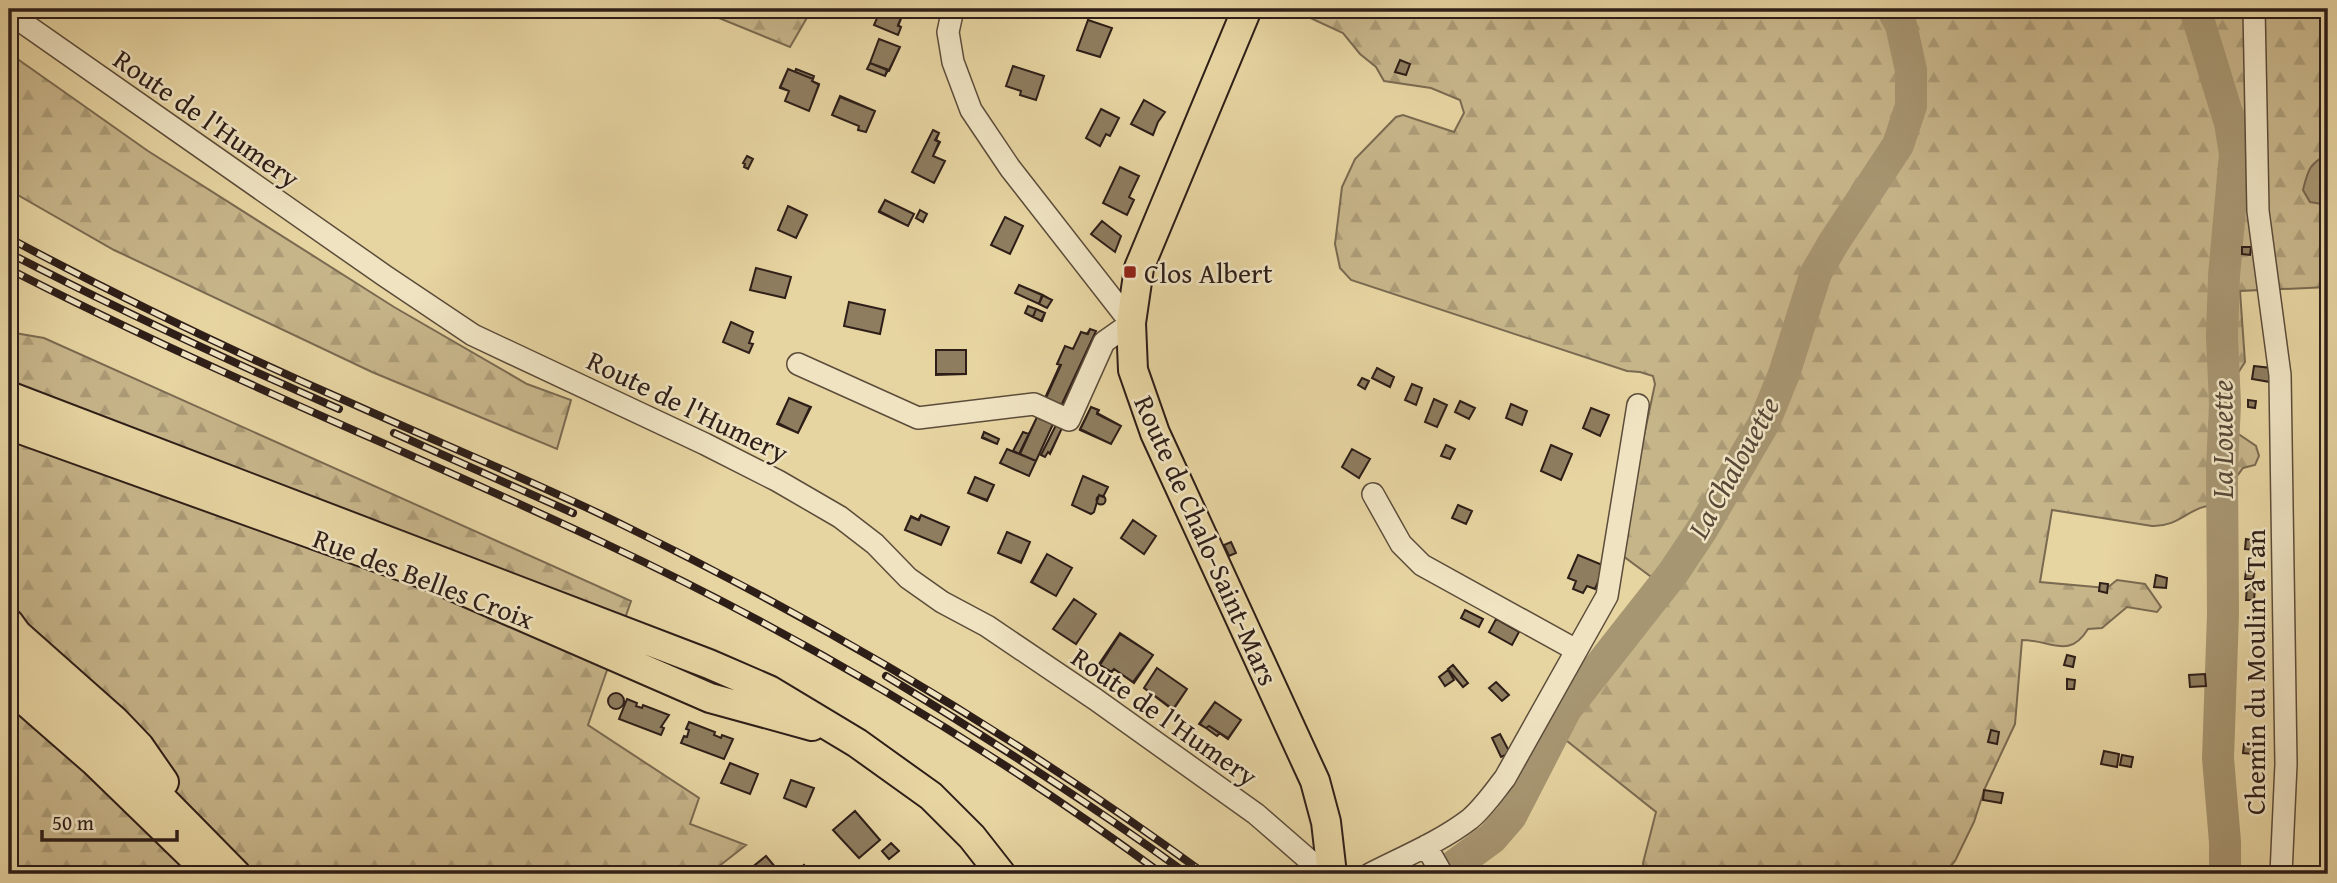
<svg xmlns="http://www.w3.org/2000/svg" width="2337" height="883" viewBox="0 0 2337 883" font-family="'Gentium Book Plus',serif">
  <defs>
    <pattern id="forest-firs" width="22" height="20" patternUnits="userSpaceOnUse" patternTransform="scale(1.75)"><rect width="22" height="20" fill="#c7b58a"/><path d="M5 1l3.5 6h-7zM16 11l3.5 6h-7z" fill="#ab9b76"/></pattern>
  </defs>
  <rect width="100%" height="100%" fill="#e6d4a1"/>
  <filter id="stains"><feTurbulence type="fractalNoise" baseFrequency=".00286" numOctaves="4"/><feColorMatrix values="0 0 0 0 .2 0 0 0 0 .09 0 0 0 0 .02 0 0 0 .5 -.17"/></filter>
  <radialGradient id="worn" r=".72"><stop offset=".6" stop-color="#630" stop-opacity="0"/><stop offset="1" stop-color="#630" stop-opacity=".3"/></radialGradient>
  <path fill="url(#forest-firs)" stroke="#7a6a51" stroke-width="2" d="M697 9H812L790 47Z
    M1291 9H2328V287L2240 291 2245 362 2236 376 2239 412 2237 433 2256 446 2259 456 2255 465 2243 468 2216 505C2190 505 2181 527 2152 526L2052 510 2040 582 2107 588 2117 580 2145 584 2161 607 2157 612 2127 607 2102 628 2088 629C2069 660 2051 640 2022 640L2015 724 1985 788 1974 822 1955 861 1944 874H1644L1643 863 1656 812 1547 725 1582 671 1654 579 1619 553 1655 384 1653 376 1640 372 1627 371 1351 280 1340 268 1335 244 1342 187 1355 159 1396 117 1403 115 1454 132 1464 113 1460 100 1431 88 1384 81 1376 67 1360 54 1343 33Z
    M9 53 148 151 394 307 527 384 571 400 557 449 372 372 114 250 9 190Z
    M9 332 44 338 631 601 588 725 699 798 690 824 746 845 709 874H9Z"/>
  <path fill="#a79672" stroke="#77664e" stroke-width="2" d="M2328 154V205L2310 202 2303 190C2308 170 2309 164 2328 154Z"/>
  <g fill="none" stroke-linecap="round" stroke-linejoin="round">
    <path stroke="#a79672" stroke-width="32" d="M2195 9 2230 123 2235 154 2224 276 2222 337 2225 404 2222 468 2223 614 2218 758 2225 842V874
      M1443 874 1492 838 1511 816 1566 709 1673 573 1703 528 1764 423 1784 374 1816 273 1834 242 1898 145 1911 106V70L1901 25 1892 9"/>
  </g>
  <path fill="#8e7d5f" stroke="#2e1e18" stroke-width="2" d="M881 9H905L898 25 901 27 898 35 874 25Z
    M881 9H905L898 26 901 27 898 35 874 25Z
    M1088 20 1112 28 1100 57 1077 50Z
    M879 39 900 47 889 71 870 63Z
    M879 39 900 47 889 70 870 63Z
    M1400 60 1410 64 1406 75 1395 72Z
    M870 63 887 70 885 76 867 69Z
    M870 63 888 70 885 76 867 69Z
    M1013 66 1044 76 1036 100 1020 95 1021 91 1006 86Z
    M788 69 813 79 812 81 819 85 809 111 785 101 789 91 780 88Z
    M788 69 813 79 812 81 819 84 809 111 785 101 789 91 780 87Z
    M796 69 814 76 813 79 795 72Z
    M796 69 814 76 813 79 795 72Z
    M840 96 875 111 866 132 858 130 859 126 832 115Z
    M840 97 875 111 866 132 858 130 859 126 832 115Z
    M1144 100 1165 112 1158 122 1153 135 1131 124Z
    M1101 109 1119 118 1110 136 1106 134 1100 146 1086 138Z
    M933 130 939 133 935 140 939 142 933 156 945 161 934 183 912 172Z
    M933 130 939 133 936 140 940 142 933 156 945 161 934 183 912 172Z
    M747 156 753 159 748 169 744 167 745 164 743 163Z
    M747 156 753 159 748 169 744 167 745 164 743 163Z
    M1120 167 1139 176 1129 197 1134 200 1127 215 1103 203Z
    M885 200 914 214 908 226 879 212Z
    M885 200 914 214 908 226 879 211Z
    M788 206 807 215 796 238 778 230Z
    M788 206 807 215 796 238 778 230Z
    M920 210 927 214 923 222 916 218Z
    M920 210 927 214 923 222 916 218Z
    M1005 217 1023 226 1010 254 991 245Z
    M1005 217 1023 226 1010 254 991 245Z
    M1102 221 1121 236 1115 252 1091 234Z
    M2242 247H2251L2250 255 2242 254Z
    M756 268 791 277 785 298 750 290Z
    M756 268 791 277 785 298 750 290Z
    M1019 285 1042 295 1039 304 1015 293Z
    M1019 285 1043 295 1039 304 1015 293Z
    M1042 295 1052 300 1047 308 1039 304Z
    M1043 295 1052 300 1047 308 1039 304Z
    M849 302 885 310 880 334 844 326Z
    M849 302 885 310 880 334 844 326Z
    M1028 306 1036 309 1033 317 1025 313Z
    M1028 306 1036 309 1033 317 1025 313Z
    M1036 309 1045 313 1041 321 1033 317Z
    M1036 309 1045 313 1042 321 1033 317Z
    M731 322 753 332 749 343 753 344 749 353 723 342Z
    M1090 329 1096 331 1061 406 1045 398 1060 365 1057 364 1065 346 1073 349 1081 332 1087 334Z
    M1090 329 1096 331 1062 406 1046 398 1061 365 1057 364 1065 346 1073 349 1081 332 1088 334Z
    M936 350H966V374L936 375Z
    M936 350H966V374H936Z
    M2254 366 2271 368 2270 382 2252 379Z
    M1377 368 1394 377 1390 387 1372 378Z
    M1362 378 1369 381 1365 389 1358 385Z
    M1412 384 1422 388 1416 405 1405 400Z
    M789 398 810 407 798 433 777 424Z
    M789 398 811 407 798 433 778 423Z
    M1434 399 1447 405 1437 427 1425 422Z
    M2248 400 2256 401 2255 408 2248 407Z
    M1460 401 1475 408 1469 419 1455 412Z
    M1511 404 1527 411 1522 425 1506 418Z
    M1091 407 1098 410 1097 413 1121 426 1111 444 1080 430Z
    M1091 407 1099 410 1097 414 1121 426 1111 444 1080 429Z
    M1591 408 1609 415 1600 436 1583 428Z
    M1037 417 1053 424 1036 461 1019 454Z
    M1037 417 1053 424 1036 461 1020 454Z
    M1056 425 1062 428 1050 454 1048 452 1045 457 1041 455Z
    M1056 425 1062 428 1050 453 1048 452 1045 457 1041 455Z
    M984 432 999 439 997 444 982 438Z
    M984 432 999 439 997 444 982 437Z
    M1023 432 1029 434 1019 454 1013 451Z
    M1023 432 1029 434 1020 454 1013 451Z
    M1446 445 1455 449 1450 459 1441 456Z
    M1551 445 1572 454 1561 480 1541 471Z
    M1007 449 1036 461 1029 476 1000 463Z
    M1007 449 1036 461 1029 476 1000 463Z
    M1352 449 1370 459 1359 478 1342 467Z
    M1083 476 1108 487 1103 497 1099 495 1094 512 1091 514 1072 505Z
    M975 477 994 485 987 501 968 493Z
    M975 477 994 485 987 500 968 493Z
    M1096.5 500a4.5 4.5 0 1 1 9 0a4.5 4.5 0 1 1-9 0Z
    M1458 505 1472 511 1466 524 1452 518Z
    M921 515 949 527 941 545 905 530 911 517 918 520Z
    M921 515 949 527 941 545 905 530 911 516 919 520Z
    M1133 520 1156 536 1144 554 1121 538Z
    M1007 532 1030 542 1021 563 998 553Z
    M1007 532 1030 542 1021 562 998 553Z
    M2246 539 2257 541 2256 550 2245 549Z
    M1231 542 1236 553 1229 556 1224 545Z
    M1047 554 1072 568 1056 596 1031 582Z
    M1047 554 1072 568 1056 596 1032 582Z
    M1578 555 1605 566 1595 589 1587 586 1583 593 1573 589 1576 581 1568 578Z
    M2246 571 2254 572 2253 579H2245Z
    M2156 575 2167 578 2166 588 2154 587Z
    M2100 583 2108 584 2107 593 2099 591Z
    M2247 587 2255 588 2254 600H2246Z
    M1074 599 1096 614 1076 644 1053 629Z
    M1074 599 1096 614 1076 644 1053 629Z
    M1465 610 1483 619 1479 627 1461 618Z
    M1496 619 1519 632 1512 645 1489 632Z
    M1120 633 1153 655 1133 682 1114 669 1111 672 1099 664Z
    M1120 634 1153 655 1134 683 1114 669 1112 672 1100 665Z
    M2067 655 2075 657 2073 667 2064 665Z
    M1453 665 1468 683 1463 687 1448 669Z
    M1157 668 1187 689 1173 710 1144 688Z
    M1157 668 1187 689 1173 709 1144 688Z
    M1448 670 1454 680 1445 686 1439 677Z
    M2205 674 2206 686 2190 687 2189 675Z
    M2067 679 2075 680 2074 689H2067Z
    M1496 682 1509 695 1502 701 1489 688Z
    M608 701a8 8 0 1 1 16 0a8 8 0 1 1-16 0Z
    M627 699 637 703 636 706 642 708 643 705 669 715 661 727 664 728 661 735 619 719Z
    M1215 702 1241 720 1228 738 1209 726 1206 728 1199 724Z
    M1215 702 1241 720 1228 739 1209 726 1206 728 1200 724Z
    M689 722 715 732 714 735 721 738 722 735 733 739 724 759 681 743 684 736 687 737 689 730 686 729Z
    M1209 726 1220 733 1217 736 1206 728Z
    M1209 726 1220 733 1217 736 1206 728Z
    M1991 730 1999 732 1997 744 1988 742Z
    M1500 734 1510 753 1501 757 1492 738Z
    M2244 744 2254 745 2252 754 2243 753Z
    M2104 751 2119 754 2117 767 2101 764Z
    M2122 755 2133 757 2131 767 2120 765Z
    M730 763 758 774 750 794 721 783Z
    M791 780 814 788 806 807 784 798Z
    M1984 790 2003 793 2001 803 1983 800Z
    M855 811 880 840 859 858 833 830Z
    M891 843 899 851 889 859 882 851Z
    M766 856 781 874H754L750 869Z
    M804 865 812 874H793Z"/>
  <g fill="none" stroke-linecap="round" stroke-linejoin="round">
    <defs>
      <path id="minor" d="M2254 9 2258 211 2280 375 2286 764 2281 874
        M9 13 385 276 473 335 705 444 778 481 840 517 875 544 908 578 942 602 987 626 1095 699 1256 814 1325 874
        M798 364 918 418 1034 404 1069 420 1104 342 1131 323 1010 168 971 110 953 62 948 32 953 9
        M1373 494 1401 544 1422 565 1576 650
        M1426 846 1442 874
        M1370 874C1403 857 1440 842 1470 819 1484 807 1494 792 1505 778L1607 596 1638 405"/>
      <path id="major" d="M1247 9 1139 268 1131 323 1133 370 1155 433 1315 781 1326 822 1332 874
        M9 396 709 664 769 690 857 743 931 796 972 837 1001 874
        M9 425 432 577 710 698 812 726
        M9 623 17 634 115 721 139 746 164 782
        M9 664 107 743 236 874
        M16 693 95 762 199 863"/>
    </defs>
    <use href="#minor" stroke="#5c4c3a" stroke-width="24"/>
    <use href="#major" stroke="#2e1e18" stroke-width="32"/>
    <use href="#minor" stroke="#efe3c2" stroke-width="21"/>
    <use href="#major" stroke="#e6d4a1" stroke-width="28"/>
    <defs>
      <path id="rail" d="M9 238C121 298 236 353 353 404 442 444 533 481 621 524 828 625 1019 738 1205 874
        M9 253C117 309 227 360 339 409
        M9 269C203 369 406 450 604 543 800 635 988 746 1162 874
        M394 433 573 513
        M886 676C989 739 1090 803 1187 874"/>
    </defs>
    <use href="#rail" stroke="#2e1e18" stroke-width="8"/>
    <use href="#rail" stroke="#efe3c2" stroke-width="5" stroke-dasharray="16" stroke-linecap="butt"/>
  </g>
  <rect fill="#8f2418" stroke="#efe3c2" stroke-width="2.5" x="1123" y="265" width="14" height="14" rx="3.5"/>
  <g text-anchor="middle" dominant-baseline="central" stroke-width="5" stroke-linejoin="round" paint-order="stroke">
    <g font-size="28" fill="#2e1e18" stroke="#efe3c2">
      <text transform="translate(207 118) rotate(35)">Route de l'Humery</text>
      <text transform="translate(688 406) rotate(26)">Route de l'Humery</text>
      <text transform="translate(1207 540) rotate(66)">Route de Chalo-Saint-Mars</text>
      <text transform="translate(424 578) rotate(21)">Rue des Belles Croix</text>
      <text transform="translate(2254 672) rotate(-90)">Chemin du Moulin à Tan</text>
      <text transform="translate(1165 716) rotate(35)">Route de l'Humery</text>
    </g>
    <g font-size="28" fill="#2e1e18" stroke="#efe3c2" text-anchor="start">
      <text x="1144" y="272">Clos Albert</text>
    </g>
    <g font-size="30" font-style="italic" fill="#584838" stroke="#efe3c2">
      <text transform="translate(2222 439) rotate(-90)">La Louette</text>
      <text transform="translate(1733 467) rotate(-61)">La Chalouette</text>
    </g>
  </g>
  <rect width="2337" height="883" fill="none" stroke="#e6d4a1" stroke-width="35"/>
  <rect x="10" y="10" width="2316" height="862" fill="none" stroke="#2e1e18" stroke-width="3.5"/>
  <rect x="18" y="18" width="2302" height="848" fill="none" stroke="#2e1e18" stroke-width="2"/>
  <path d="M42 830v10h135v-10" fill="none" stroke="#2e1e18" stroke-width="3.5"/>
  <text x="52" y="830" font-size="21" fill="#2e1e18" stroke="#efe3c2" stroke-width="5" paint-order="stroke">50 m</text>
  <rect width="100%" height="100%" filter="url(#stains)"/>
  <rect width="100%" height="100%" fill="url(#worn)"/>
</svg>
